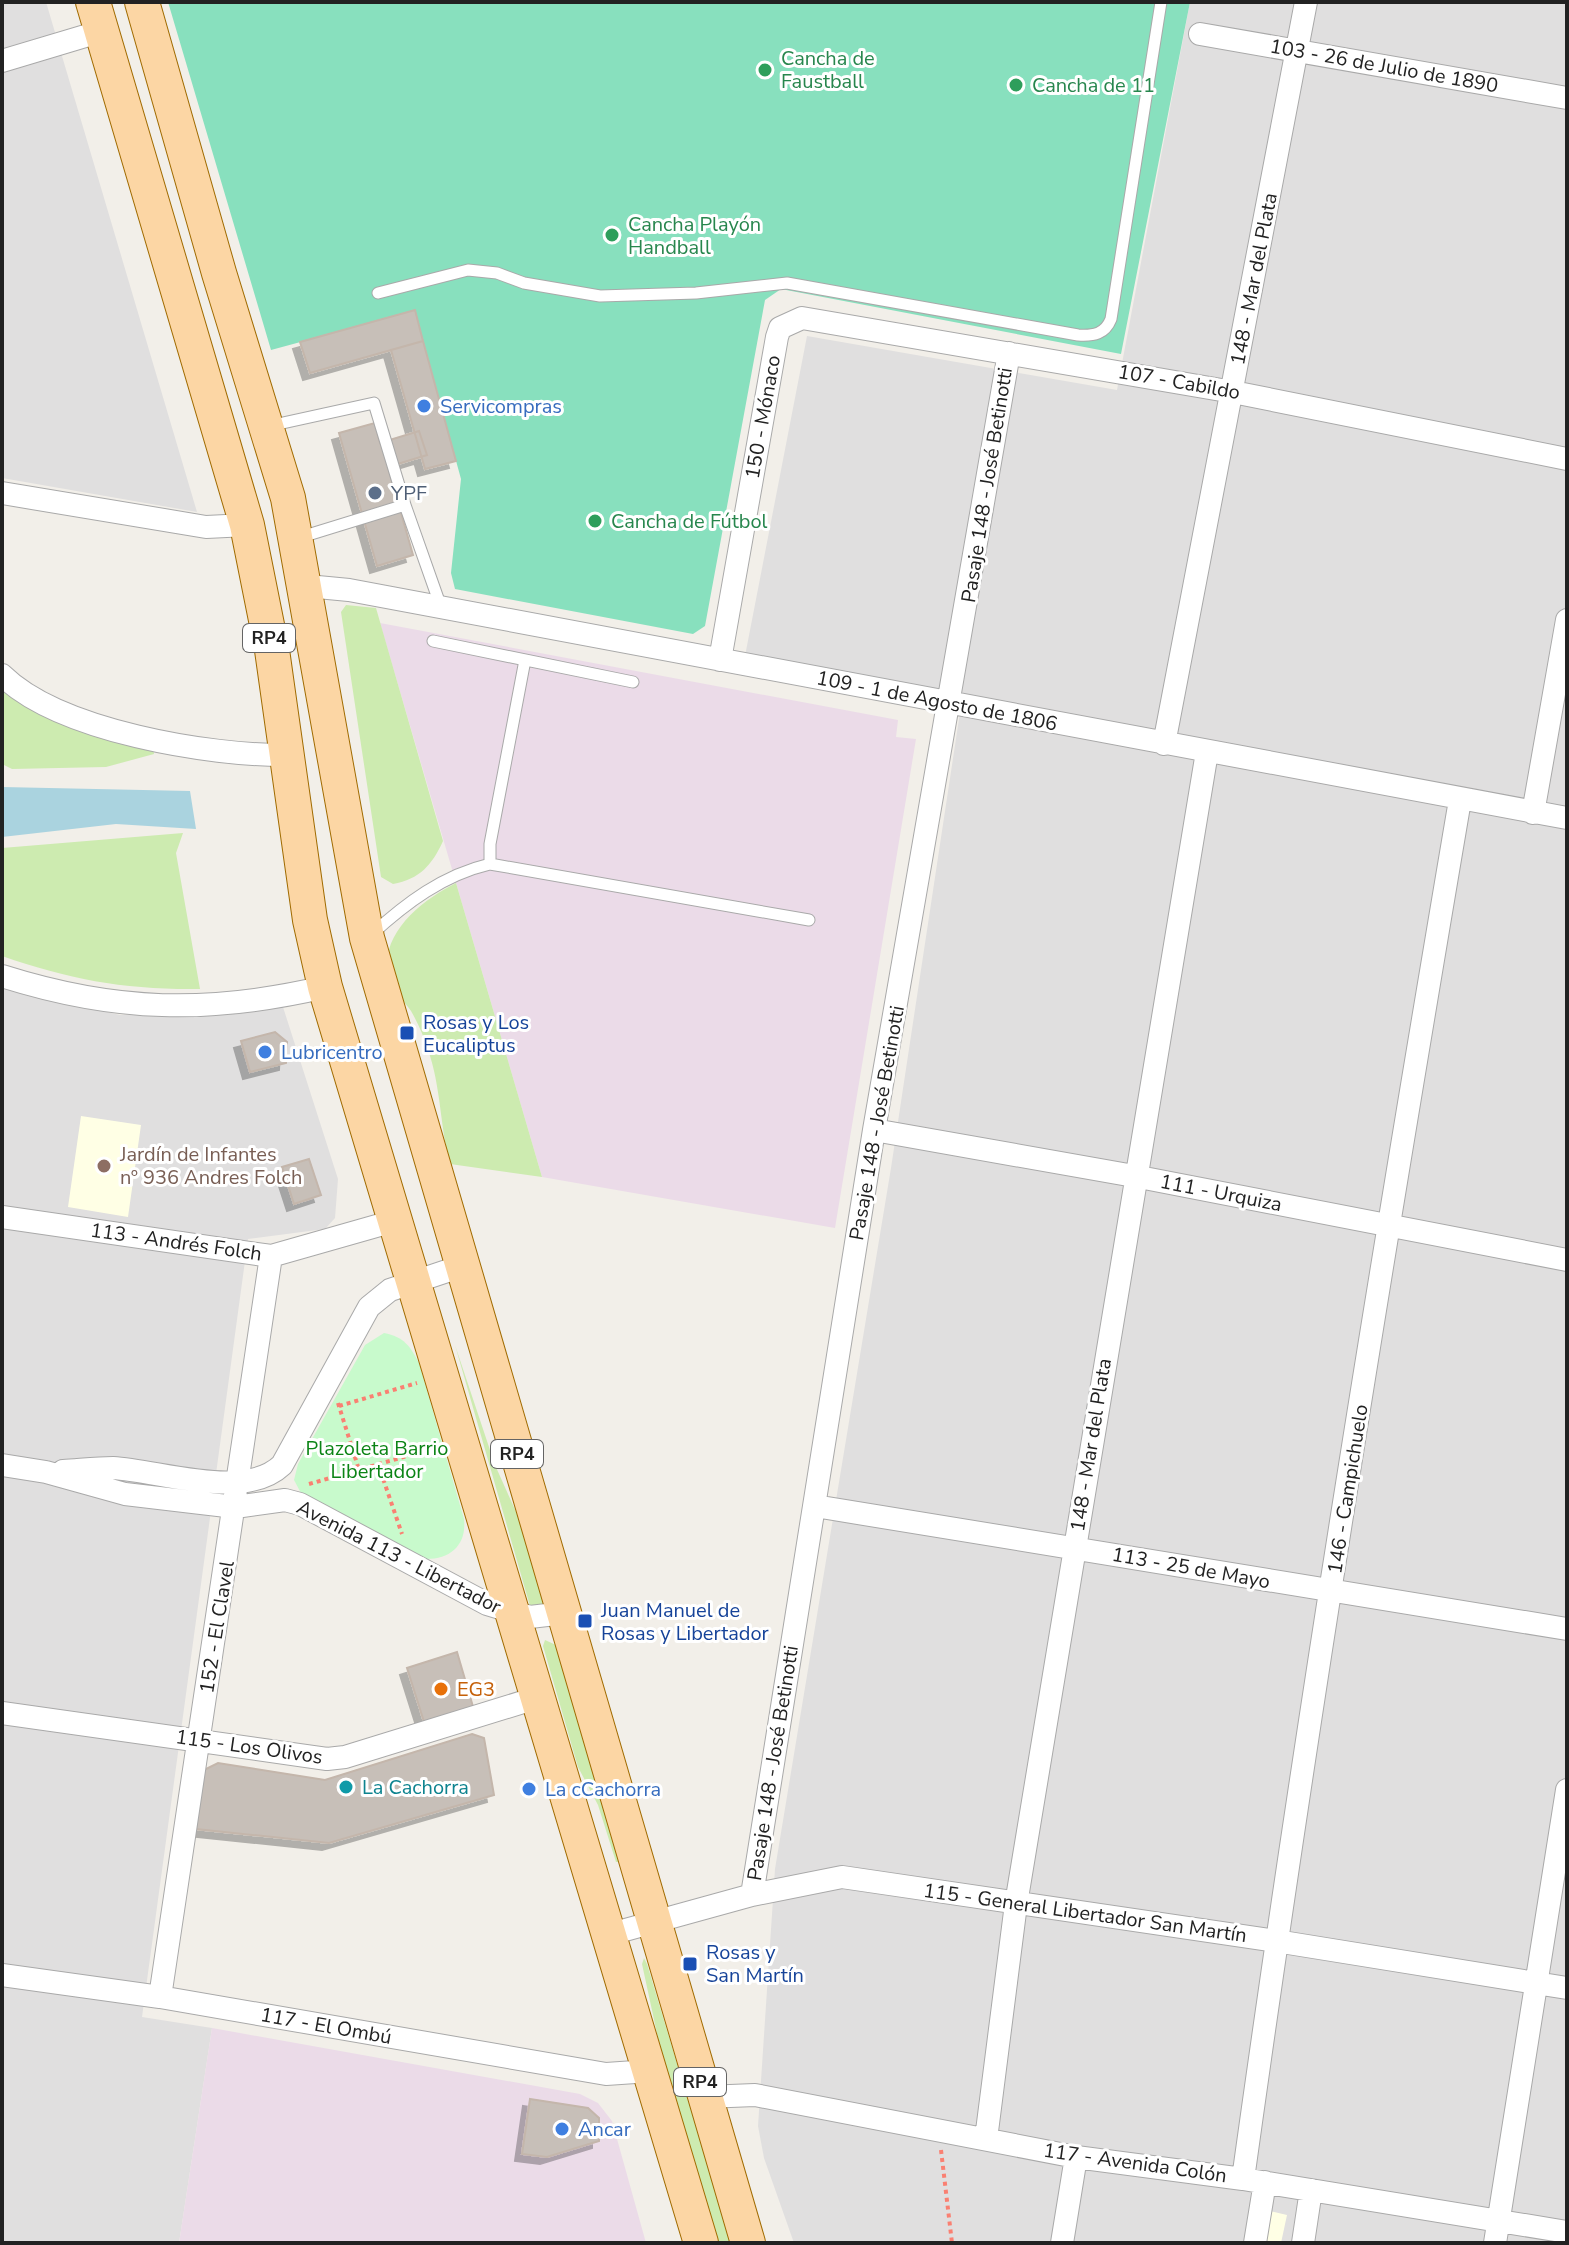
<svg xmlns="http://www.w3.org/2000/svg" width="1569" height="2245" viewBox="0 0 1569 2245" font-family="'Nunito Sans',sans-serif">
  <defs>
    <filter id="shadow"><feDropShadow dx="-7" dy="7" stdDeviation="0" flood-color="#0004"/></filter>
  </defs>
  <rect width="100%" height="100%" fill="#f2efe9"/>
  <path fill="#e0dfdf" d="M2 2H46L197 512 2 478Z
    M1190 2H1567V2243H794L764 2158 758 2126 775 1869 891 1168 962 699 745 656 807 336 1117 390Z
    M2 988 120 1015 283 1007 338 1179 335 1218 325 1229 248 1239 142 2017 212 2028 179 2243H2Z"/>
  <path fill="#ebdbe8" d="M380 623 898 720 896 737 916 739 835 1228 542 1177Z
    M212 2028 580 2094 598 2103 612 2121 646 2243H179Z"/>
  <path fill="#ffffe5" d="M81 1116 141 1125 128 1217 68 1207Z
    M1270 2211 1287 2215 1281 2243H1264Z"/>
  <path fill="#cdebb0" d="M346 605 376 608 443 841C432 865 420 879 393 884L381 877 341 612Z
    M2 688 68 726 153 748 154 754 106 767 12 769 2 764Z
    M183 833 176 853 200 989C127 990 71 980 2 956V848Z
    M456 883 542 1177 450 1164C440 1127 441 1086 428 1050 424 1037 418 1023 411 1011 405 1002 393 992 390 981 375 936 422 900 456 883Z
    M455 1345 495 1465 521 1523 546 1606H530Z
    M545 1640 556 1645 621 1862H616L598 1805 578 1767 543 1646Z
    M644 1958 647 1964 731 2243H717L661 2052 642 1964Z"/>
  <path fill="#c8facc" d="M384 1333C404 1337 410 1346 419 1363L464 1519C467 1545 450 1560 424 1559L302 1495 294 1480 298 1464 365 1345Z"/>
  <path fill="#88e0be" d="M168 2H1190L1121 354 781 289 765 300 705 626 693 634 455 589 451 573 461 479 415 311 271 350Z"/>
  <path fill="#aad3df" d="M2 787 190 791 196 829 116 824 2 837Z"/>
  <path fill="#c7bfb8" stroke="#c4b6ab" stroke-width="2" filter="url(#shadow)" d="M415 310 423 341 310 373 300 342Z
    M423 341 456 461 425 469 391 350Z
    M375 423 380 443 419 431 427 455 388 467 413 555 377 566 339 433Z
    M275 1032 287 1042 286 1063 250 1072 241 1041Z
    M309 1159 321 1195 294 1204 282 1167Z
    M457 1652 474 1710 425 1725 407 1668Z
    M472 1734 484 1738 494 1795 329 1843 196 1829 202 1771 218 1763 325 1780Z
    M530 2099 588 2108 599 2118V2141L547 2157 522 2154Z"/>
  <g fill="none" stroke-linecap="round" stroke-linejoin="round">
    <defs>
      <path id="service" d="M378 293 468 270 497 273 524 283 600 296 696 293 787 283 1078 335C1094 336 1105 334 1111 319L1161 2
        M269 426 374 403 405 505 298 538
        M405 505 441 607
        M433 641 633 682
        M490 864V844L525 660
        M371 935C406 903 443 875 490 864L809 920"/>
      <path id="minor" d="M1200 34 1567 98
        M2 61 102 31
        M2 493 206 527 247 525
        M307 586 349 590 1567 818
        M720 660 777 337 780 328 802 318 1233 392 1567 459
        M2 675C59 731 210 756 288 755
        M1164 744 1306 2
        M1533 813 1567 620
        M2 976C116 1012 208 1014 325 987
        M874 1130 1134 1176 1567 1260
        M2 1217 271 1256 394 1221
        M2 1465 46 1472 125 1494 235 1507 285 1500 300 1504 487 1604 530 1617 564 1613
        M63 1471C80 1470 97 1468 113 1468 162 1471 244 1501 282 1465L369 1307 390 1290 462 1266
        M815 1506 1567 1629
        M2 1713 327 1759 345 1757 536 1698
        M752 1895 874 1130 1009 353
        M607 1935 752 1895 842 1877 1276 1941 1567 1988
        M2 1975 160 1997 606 2074 650 2071
        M160 1997 271 1256
        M705 2097 755 2095 1076 2157 1243 2179 1567 2232
        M986 2139 1016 1904 1207 752
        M1243 2179C1307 1718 1382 1259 1460 800
        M1062 2243 1076 2157
        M1255 2243 1265 2182
        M1303 2243 1311 2190
        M1495 2243 1567 1790"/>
      <path id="primary" d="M93 2 247 525 272 650 310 920 325 987 701 2243
        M142 2 219 273 288 498 367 938 748 2243"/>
    </defs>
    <use href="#service" stroke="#a9a9a9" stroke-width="13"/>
    <use href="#minor" stroke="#a9a9a9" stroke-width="24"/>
    <use href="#primary" stroke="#a06b00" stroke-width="36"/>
    <path stroke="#fa8072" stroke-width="4" stroke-dasharray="4 4" stroke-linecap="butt" d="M338 1403 359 1470
      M339 1406 417 1383
      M378 1464 402 1534
      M309 1484 435 1448
      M941 2150 952 2243"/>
    <use href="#service" stroke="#fff" stroke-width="11"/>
    <use href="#minor" stroke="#fff" stroke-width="22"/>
    <use href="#primary" stroke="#fcd6a4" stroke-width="34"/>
  </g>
  <g fill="#2e9e5b" stroke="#fff" stroke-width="3">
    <circle cx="765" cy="70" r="8"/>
    <circle cx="1016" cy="85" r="8"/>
    <circle cx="612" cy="235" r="8"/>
    <circle cx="595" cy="521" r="8"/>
  </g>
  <g fill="#3f7fe0" stroke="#fff" stroke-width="3">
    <circle cx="424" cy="406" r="8"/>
    <circle cx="265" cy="1052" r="8"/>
    <circle cx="529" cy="1789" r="8"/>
    <circle cx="562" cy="2129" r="8"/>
  </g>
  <circle fill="#5c6f8a" stroke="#fff" stroke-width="3" cx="375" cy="493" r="8"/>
  <g fill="#1a4fb4" stroke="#fff" stroke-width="3">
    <rect x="399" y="1025" width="16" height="16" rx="4"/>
    <rect x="577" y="1613" width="16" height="16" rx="4"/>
    <rect x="682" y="1956" width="16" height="16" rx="4"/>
  </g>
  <circle fill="#8d6e63" stroke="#fff" stroke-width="3" cx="104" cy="1166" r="8"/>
  <circle fill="#e8710a" stroke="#fff" stroke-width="3" cx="441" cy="1689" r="8"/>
  <circle fill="#0f9aa8" stroke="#fff" stroke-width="3" cx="346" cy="1787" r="8"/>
  <g text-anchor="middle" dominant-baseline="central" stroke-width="6" stroke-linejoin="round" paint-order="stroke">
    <g fill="#fff" stroke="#646464" stroke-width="2">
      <rect x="243" y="624" width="52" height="28" rx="6"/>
      <rect x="491" y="1440" width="52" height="28" rx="6"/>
      <rect x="674" y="2068" width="52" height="28" rx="6"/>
    </g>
    <g font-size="18" font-weight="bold" fill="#222">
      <text x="269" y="638">RP4</text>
      <text x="517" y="1454">RP4</text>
      <text x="700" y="2082">RP4</text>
    </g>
    <g font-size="20" fill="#27864d" stroke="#fff" text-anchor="start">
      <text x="781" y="58">Cancha de<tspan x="781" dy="23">Faustball</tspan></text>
      <text x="1032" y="85">Cancha de 11</text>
      <text x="628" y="224">Cancha Playón<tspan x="628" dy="23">Handball</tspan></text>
      <text x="611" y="521">Cancha de Fútbol</text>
    </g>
    <g font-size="20" fill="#222" stroke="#fff">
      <text transform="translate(1384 66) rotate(10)">103 - 26 de Julio de 1890</text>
      <text transform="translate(1254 279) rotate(-79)">148 - Mar del Plata</text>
      <text transform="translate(1179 382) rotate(10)">107 - Cabildo</text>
      <text transform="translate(763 417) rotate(-80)">150 - Mónaco</text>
      <text transform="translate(987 485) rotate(-81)">Pasaje 148 - José Betinotti</text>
      <text transform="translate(937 701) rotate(11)">109 - 1 de Agosto de 1806</text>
      <text transform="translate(877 1123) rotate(-80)">Pasaje 148 - José Betinotti</text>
      <text transform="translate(1221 1193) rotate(11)">111 - Urquiza</text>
      <text transform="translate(176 1242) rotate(8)">113 - Andrés Folch</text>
      <text transform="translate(1091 1445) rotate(-81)">148 - Mar del Plata</text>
      <text transform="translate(1348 1489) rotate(-81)">146 - Campichuelo</text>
      <text transform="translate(399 1557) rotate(27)">Avenida 113 - Libertador</text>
      <text transform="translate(1191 1568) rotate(10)">113 - 25 de Mayo</text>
      <text transform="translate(217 1627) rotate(-81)">152 - El Clavel</text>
      <text transform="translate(249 1747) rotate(8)">115 - Los Olivos</text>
      <text transform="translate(773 1763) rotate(-81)">Pasaje 148 - José Betinotti</text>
      <text transform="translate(1085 1913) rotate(8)">115 - General Libertador San Martín</text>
      <text transform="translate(326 2026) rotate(10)">117 - El Ombú</text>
      <text transform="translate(1135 2163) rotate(8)">117 - Avenida Colón</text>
    </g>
    <g font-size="20" fill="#366cbe" stroke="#fff" text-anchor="start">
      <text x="440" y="406">Servicompras</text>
      <text x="281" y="1052">Lubricentro</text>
      <text x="545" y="1789">La cCachorra</text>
      <text x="578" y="2129">Ancar</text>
    </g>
    <g font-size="20" fill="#4e5e75" stroke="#fff" text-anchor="start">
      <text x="391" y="493">YPF</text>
    </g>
    <g font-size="20" fill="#164399" stroke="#fff" text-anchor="start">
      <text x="423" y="1022">Rosas y Los<tspan x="423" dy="23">Eucaliptus</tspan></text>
      <text x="601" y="1610">Juan Manuel de<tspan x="601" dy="23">Rosas y Libertador</tspan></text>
      <text x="706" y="1952">Rosas y<tspan x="706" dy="23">San Martín</tspan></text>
    </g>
    <g font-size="20" fill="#785e54" stroke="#fff" text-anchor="start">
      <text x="120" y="1154">Jardín de Infantes<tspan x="120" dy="23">nº 936 Andres Folch</tspan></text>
    </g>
    <g font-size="20" fill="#0c8416" stroke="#fff">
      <text x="377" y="1448">Plazoleta Barrio<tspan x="377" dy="23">Libertador</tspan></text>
    </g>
    <g font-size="20" fill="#c56008" stroke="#fff" text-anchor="start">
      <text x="457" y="1689">EG3</text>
    </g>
    <g font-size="20" fill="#0d838f" stroke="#fff" text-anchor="start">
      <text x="362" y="1787">La Cachorra</text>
    </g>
  </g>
  <rect width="1569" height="2245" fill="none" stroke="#222222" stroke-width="8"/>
</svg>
